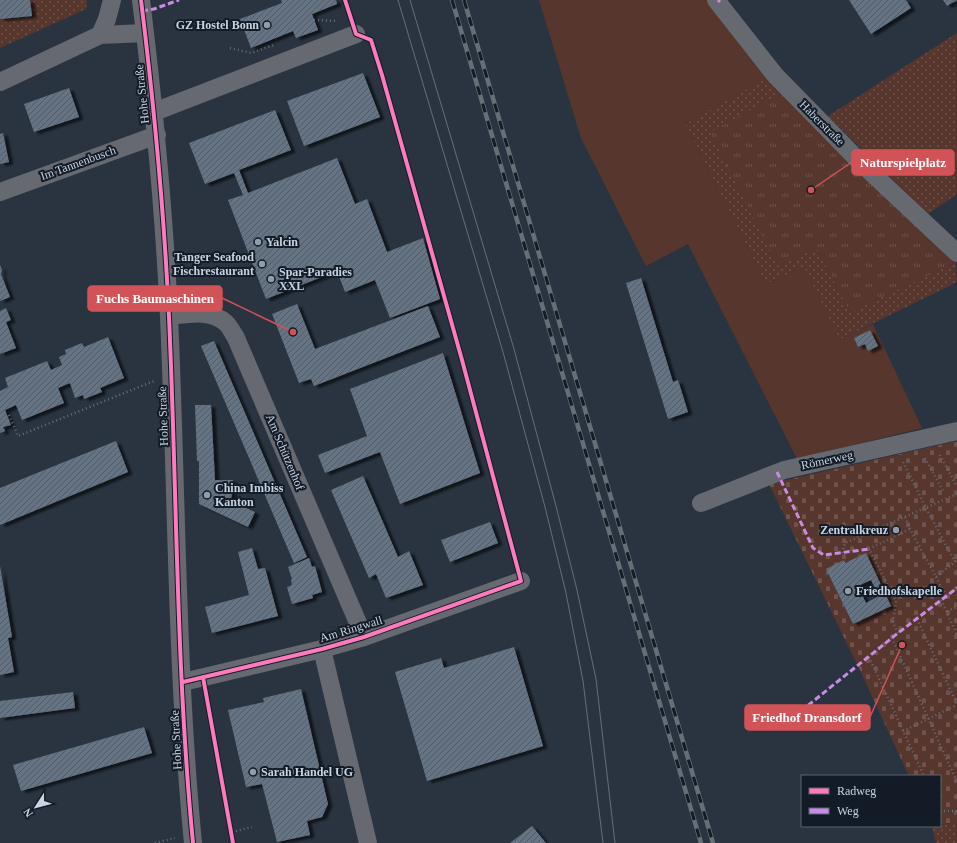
<svg xmlns="http://www.w3.org/2000/svg" width="957" height="843" viewBox="0 0 957 843" font-family="'Times New Roman',serif">
  <defs>
    <pattern id="grass-dots" width="8" height="8" patternUnits="userSpaceOnUse"><rect width="8" height="8" fill="#57362d"/><path d="M2 2h.1M6 6h.1" fill="none" stroke="#6e524b" stroke-width="1.8" stroke-linecap="round"/></pattern>
    <pattern id="cemetery-stones" width="16" height="16" patternUnits="userSpaceOnUse"><rect width="16" height="16" fill="#57362d"/><path d="M2 7V4a2 2 0 0 1 4 0v3zM10 15v-3a2 2 0 0 1 4 0v3z" fill="#6e524b"/></pattern>
    <pattern id="park-tufts" width="24" height="20" patternUnits="userSpaceOnUse"><rect width="24" height="20" fill="#57362d"/><path d="M3 7l-1-3M5 7V3M7 7l1-3M15 17l-1-3M17 17v-4M19 17l1-3" fill="none" stroke="#6e524b"/></pattern>
    <pattern id="building-hatch" width="6" height="6" patternUnits="userSpaceOnUse"><rect width="6" height="6" fill="#667382"/><path d="M-1 1l2-2M0 6l6-6M5 7l2-2" fill="none" stroke="#535c66"/></pattern>
    <filter id="shadow"><feDropShadow dx="4.5" dy="2.5" stdDeviation="1" flood-color="#0009"/></filter>
  </defs>
  <rect width="100%" height="100%" fill="#2a3441"/>
  <path fill="url(#grass-dots)" d="M30 0H87L86 9 0 48V19L32 16Z
    M957 33V194L928 214 828 116Z
    M768 77 783 92 778 266 817 248 850 312 956 262 957 282 839 340 804 267 766 284 685 124Z
    M957 823V843H936L932 826Z"/>
  <path fill="url(#cemetery-stones)" fill-rule="evenodd" d="M957 441V823L940 824V776H909L858 666 769 484ZM866 554 891 606 853 624 826 569 845 563Z"/>
  <path fill="url(#park-tufts)" d="M783 92 956 262 850 312 817 248 778 266 710 132Z"/>
  <path fill="#57362d" d="M539 0H709L768 77 685 124 766 284 804 267 839 340 873 324 922 428 797 459 688 244 646 266 581 138Z"/>
  <path fill="url(#building-hatch)" fill-rule="evenodd" filter="url(#shadow)" d="M0 0H30L32 16 0 19Z
    M281 0H336L337 4 312 14 318 30 296 38 293 31 251 48 240 19 282 3Z
    M849 0H906L911 8 871 34Z
    M943 0H957L947 6Z
    M363 73 380 117 304 146 287 101Z
    M69 88 79 117 34 132 24 104Z
    M275 110 291 150 239 170 248 193 337 158 355 204 367 199 387 252 423 238 440 299 390 318 375 280 345 292 337 271 266 299 228 200 243 195 234 173 205 184 189 143Z
    M3 133 9 162 0 164V134Z
    M0 265 2 270 1 274 10 297 0 301Z
    M641 278 673 382 678 380 688 412 668 419 626 283Z
    M297 304 315 349 428 306 440 337 314 386 311 379 299 383 272 314Z
    M6 308 11 320 6 322 16 348 0 354V311Z
    M870 330 878 346 868 351 865 344 858 347 854 338Z
    M108 337 124 378 100 388 102 392 84 399 83 395 75 398 70 383 58 388 64 403 22 420 16 405 5 410 11 425 3 427 5 431 0 433V391L8 387 5 378 47 361 51 370 62 365 59 357 66 354 65 350 82 343 84 347Z
    M214 341 307 557 294 563 201 346Z
    M443 353 480 473 400 504 380 452 325 473 318 455 367 436 350 389Z
    M195 405H211L215 480H233L232 495 230 501 255 512 248 527 199 504V461H197Z
    M116 441 128 472 0 525V488Z
    M363 476 398 557 409 551 423 585 386 598 376 574 369 578 331 490Z
    M490 522 498 543 450 562 441 540Z
    M252 548 258 569 265 568 278 616 212 633 205 607 249 595 238 552Z
    M866 553 891 606 853 624 826 569 844 560 845 563ZM871 580 879 596 866 603 858 586Z
    M309 558 312 567 315 566 322 592 312 595 313 598 292 604 287 587 292 585 291 580 292 579 288 567Z
    M0 566 12 637 8 638 14 672 0 675Z
    M514 647 543 746 427 781 395 672 441 658 444 668Z
    M301 689 328 804 322 817 307 821 310 835 277 842 262 784 246 787 228 710 264 702 263 698Z
    M73 692 75 708 0 718V701Z
    M144 727 152 753 21 791 13 765Z
    M532 826 546 843H510Z"/>
  <g fill="none" stroke-linecap="round" stroke-linejoin="round">
    <path stroke="#676c72" stroke-width="2.5" stroke-dasharray="1 3" stroke-linecap="butt" d="M314 20 338 21
      M230 48 251 53 274 45
      M9 415 18 436 154 381
      M940 455 956 485
      M925 458 943 491
      M903 462 926 508 955 562
      M905 517 910 529 936 577 957 560
      M842 553 845 543 957 494
      M936 577 946 596
      M941 600 957 635
      M947 611 957 607
      M917 619 957 704
      M898 633 893 623 896 601 869 549 910 529
      M892 638 957 782
      M869 657 924 776
      M903 731 957 705
      M940 811H957
      M232 832 252 827
      M155 843 175 838"/>
    <path stroke="#666a70" stroke-width="18" d="M141 0C154 105 164 211 169 317 177 492 176 668 193 843
      M716 0 775 75 860 162 957 253
      M100 35 107 19 112 0
      M0 82 100 35 145 33
      M154 112 356 34
      M0 192 157 135
      M169 316C188 314 211 309 226 323 230 327 233 333 236 338L364 637
      M701 503 784 470 957 431
      M322 649 368 843
      M183 682 322 649 364 637 521 581"/>
    <path stroke="#676e76" stroke-width="1" d="M398 0 503 352 545 507 566 593 583 681 603 843
      M410 0 514 349 556 506 577 590 596 679 615 843"/>
    <defs>
      <path id="rail" d="M452 0 701 843
        M464 0 713 843"/>
    </defs>
    <use href="#rail" stroke="#676e76" stroke-width="4.5"/>
    <use href="#rail" stroke="#121b26" stroke-width="3" stroke-dasharray="9" stroke-linecap="butt"/>
    <path stroke="#ca8be6" stroke-width="3" stroke-dasharray="6 3" stroke-linecap="butt" d="M718 2 720 0
      M142 11 154 9 179 0
      M777 472 813 548 824 555 869 549
      M801 711 898 633 957 588"/>
    <defs>
      <path id="cycleway" d="M141 0C154 105 164 211 169 317 177 492 176 668 193 843
        M203 677 233 843
        M183 682 322 649 364 637 521 581 462 360 382 75 371 40 356 34 345 0"/>
    </defs>
    <use href="#cycleway" stroke="#121b26" stroke-width="6"/>
    <use href="#cycleway" stroke="#fd7abc" stroke-width="4"/>
  </g>
  <g fill="#919cab" stroke="#121b26" stroke-width="1.5">
    <circle cx="267" cy="25" r="4"/>
    <circle cx="258" cy="242" r="4"/>
    <circle cx="262" cy="264" r="4"/>
    <circle cx="271" cy="279" r="4"/>
    <circle cx="207" cy="495" r="4"/>
    <circle cx="896" cy="530" r="4"/>
    <circle cx="848" cy="591" r="4"/>
    <circle cx="253" cy="772" r="4"/>
  </g>
  <g text-anchor="middle" dominant-baseline="central" stroke-width="4" stroke-linejoin="round" paint-order="stroke">
    <g font-size="12" font-weight="bold" fill="#c8d4e4" stroke="#121b26" text-anchor="start">
      <text x="259" y="25" text-anchor="end">GZ Hostel Bonn</text>
      <text x="266" y="242">Yalcin</text>
      <text x="254" y="257" text-anchor="end">Tanger Seafood<tspan x="254" dy="14">Fischrestaurant</tspan></text>
      <text x="279" y="272">Spar-Paradies<tspan x="279" dy="14">XXL</tspan></text>
      <text x="215" y="488">China Imbiss<tspan x="215" dy="14">Kanton</tspan></text>
      <text x="888" y="530" text-anchor="end">Zentralkreuz</text>
      <text x="856" y="591">Friedhofskapelle</text>
      <text x="261" y="772">Sarah Handel UG</text>
    </g>
    <g font-size="12" fill="#c8d4e4" stroke="#121b26">
      <text transform="translate(142 94) rotate(-96)">Hohe Straße</text>
      <text transform="translate(822 123) rotate(45)">Haberstraße</text>
      <text transform="translate(78 163) rotate(-20)">Im Tannenbusch</text>
      <text transform="translate(163 416) rotate(-92)">Hohe Straße</text>
      <text transform="translate(285 452) rotate(67)">Am Schützenhof</text>
      <text transform="translate(827 460) rotate(-12)">Römerweg</text>
      <text transform="translate(351 629) rotate(-17)">Am Ringwall</text>
      <text transform="translate(176 740) rotate(-93)">Hohe Straße</text>
    </g>
  </g>
  <path fill="none" stroke="#d25357" stroke-width="1.5" d="M811 190L852 162M293 332L222 298M902 645L870 717"/>
  <g fill="#d25357" stroke="#121b26" stroke-width="1.5">
    <circle cx="811" cy="190" r="4"/>
    <circle cx="293" cy="332" r="4"/>
    <circle cx="902" cy="645" r="4"/>
  </g>
  <g fill="#d25357" stroke="#d25357" stroke-width="1.5">
    <rect x="852" y="150" width="102" height="25" rx="4"/>
    <rect x="88" y="286" width="134" height="25" rx="4"/>
    <rect x="745" y="705" width="125" height="25" rx="4"/>
  </g>
  <g font-size="13" text-anchor="middle" font-weight="bold" fill="#fff">
    <text x="903" y="167">Naturspielplatz</text>
    <text x="155" y="303">Fuchs Baumaschinen</text>
    <text x="807" y="722">Friedhof Dransdorf</text>
  </g>
  <rect x="801" y="775" width="140" height="52" fill="#121b26" stroke="#5b6572"/>
  <rect x="809" y="788" width="20" height="6" fill="#fd7abc" stroke="#5b6572"/>
  <text x="837" y="795" font-size="12" fill="#c8d4e4">Radweg</text>
  <rect x="809" y="808" width="20" height="6" fill="#ca8be6" stroke="#5b6572"/>
  <text x="837" y="815" font-size="12" fill="#c8d4e4">Weg</text>
  <g transform="translate(36 807) rotate(234)" stroke="#121b26" stroke-width="3" paint-order="stroke">
  <path d="M0-3L7 15L0 10L-7 15Z" fill="#c8d4e4"/>
  <text y="-6" font-size="11" font-weight="bold" text-anchor="middle" fill="#c8d4e4">N</text>
  </g>
</svg>
